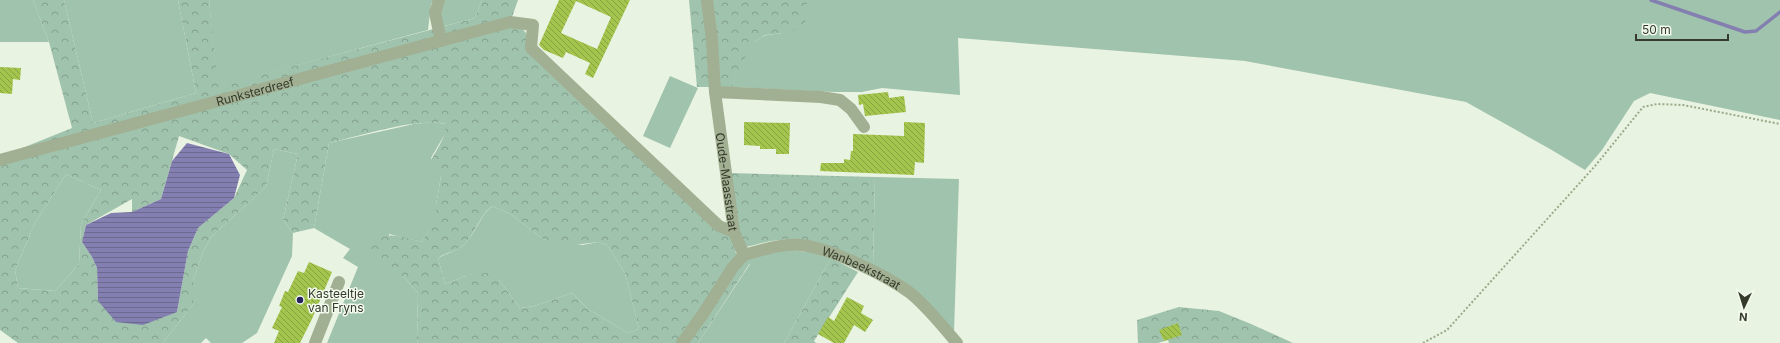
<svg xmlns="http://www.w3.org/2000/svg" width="1780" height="343" viewBox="0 0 1780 343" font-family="Inter,sans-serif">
  <defs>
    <pattern id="forest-crowns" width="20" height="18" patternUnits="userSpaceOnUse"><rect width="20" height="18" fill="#a0c3ad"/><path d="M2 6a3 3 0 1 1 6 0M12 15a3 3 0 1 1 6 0" fill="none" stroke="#839f8d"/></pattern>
    <pattern id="water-rules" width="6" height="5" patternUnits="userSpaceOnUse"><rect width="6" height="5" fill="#847fb1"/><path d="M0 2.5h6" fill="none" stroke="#6d6990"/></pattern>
    <pattern id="building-back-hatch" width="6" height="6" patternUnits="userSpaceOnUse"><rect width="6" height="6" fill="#a3c54d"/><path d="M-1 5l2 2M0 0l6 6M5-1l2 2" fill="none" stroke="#86a140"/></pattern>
  </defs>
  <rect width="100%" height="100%" fill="#e9f3e1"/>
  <path fill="#a0c3ad" d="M0 0H33L49 42H0Z
    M64 0H178L196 93 93 123Z
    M209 0H434L431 4 428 30 217 87Z
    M442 0H482L475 18 437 28Z
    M844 0H1780V120L1650 93 1634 101 1602 150 1585 170 1550 149 1466 102 1245 61 958 38 960 95 882 88 862 92H834L732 87C739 70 746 44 764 36 769 34 777 34 783 33L807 2H844Z
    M670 76 698 88 670 148 643 136Z
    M433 122 446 124V132L431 158 441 176 436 205 437 217 422 242 389 234 392 270 404 277 418 293 417 340 418 343H327L358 267 343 258 350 249 314 228 329 143 414 124Z
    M274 149 298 154 283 220 293 233 292 256 257 333 242 343H211L206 338 201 343H163L193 304V281L203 252 211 237 266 187Z
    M66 174 101 190 81 224 79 264 55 291 18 288 15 270 35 223Z
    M875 177 959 179 954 332 873 267Z
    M492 206 512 215 543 239 582 245 598 242 607 245 625 273 639 329 628 333 588 309 572 293 534 306 520 308 499 280 471 274 445 284 438 258C445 254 456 251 461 247 474 238 479 217 492 206Z
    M789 250 810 252 831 258 784 343H698L750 264 742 258Z"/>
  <path fill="url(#forest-crowns)" fill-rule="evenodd" d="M33 0H64L93 123 196 93 178 0H209L218 86 475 18 482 0H518L512 17 526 33V46L727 226 730 173 875 177 873 267C831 247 807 231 758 244 751 246 742 247 735 252L750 263 698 343H418L417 340 418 293 404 277 371 261 369 251C384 227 399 237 422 242L436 217V205L441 176 428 168C433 153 446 140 446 124 419 117 359 136 329 143L314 228 293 233 283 220 298 154 274 149 266 187 211 237 203 252 193 281V304L163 343H18L0 330V157L72 128 49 42ZM179 136 229 154 247 170 234 198 198 228 188 251 177 312 98 301 97 268 92 257 82 242 86 225 132 199V212L161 199ZM66 174 101 190 81 224 79 264 55 291 18 288 15 270 35 223ZM492 206 512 215 543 239 566 246 598 242 607 245 625 273 639 329 628 333 588 309 572 293 534 306 520 308 499 280 488 273 471 274 445 284 438 258C445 253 456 251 461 247 473 239 479 216 492 206Z
    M689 0H844V2H807L805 27 783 33 765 35 756 41 744 59 732 87H697Z
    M831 258 858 272 814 341 816 343H784Z
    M1179 307 1219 311 1251 324 1293 343H1169L1168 340 1158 343H1138L1137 320Z"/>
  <path fill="url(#water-rules)" d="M187 143 229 154 240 175 234 198 198 228 188 251 177 312 143 325 116 322 98 301 97 268 92 257 82 242 86 225 111 213 132 212 161 199 172 161Z"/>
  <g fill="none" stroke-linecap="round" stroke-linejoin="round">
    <path stroke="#847fb1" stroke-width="3.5" d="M1651 0 1745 32 1756 31 1780 12"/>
  </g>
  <path fill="url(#building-back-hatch)" fill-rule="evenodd" d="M559 0H630L593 78 585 74 590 63 566 52 563 58 544 50 539 45ZM576 1 611 17 597 49 561 33Z
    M0 67 21 68 20 80 13 79 12 94 0 93Z
    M888 92 889 98 904 96 906 112 865 116 863 104 859 105 858 95Z
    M744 122 790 123 789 154H776V149H760V146L744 145Z
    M904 122 925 123 924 163 915 162 914 175 820 171 821 163H844V159L850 160 851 151H853V134L904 136Z
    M309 262 332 272 312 319 300 343H274L279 331 272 328 282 307 279 306 285 291 288 292 298 271 304 273Z
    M847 297 864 306 861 313 873 320 865 332 854 325 844 343H834L818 334 828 317 834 321Z
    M1178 323 1182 335 1164 341 1159 330Z"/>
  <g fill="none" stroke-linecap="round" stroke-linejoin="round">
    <path stroke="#9aa989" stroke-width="2" stroke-dasharray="2 2" stroke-linecap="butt" d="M1423 343 1447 330 1595 166 1643 107 1657 104 1683 105 1780 124"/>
    <g stroke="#a1af92" stroke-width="12">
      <path d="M439 0 435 13 441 41"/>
      <path id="s1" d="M707 0 712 40 715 92 734 232 744 255"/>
      <path d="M715 92 821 97 840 100 851 109 864 127"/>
      <path id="s2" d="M0 160 510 22 533 25 531 48 719 226 734 232"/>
      <path id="s3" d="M744 255C762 250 782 243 801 245 830 248 885 275 909 292 927 306 942 326 957 343"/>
      <path d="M315 343 339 282"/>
      <path d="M682 343 703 314 733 267 744 255"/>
    </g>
  </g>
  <circle fill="#26205c" stroke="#f3fbee" stroke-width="1.5" cx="300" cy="300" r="4"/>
  <g text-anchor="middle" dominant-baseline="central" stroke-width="3" stroke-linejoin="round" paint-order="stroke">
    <g font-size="12" fill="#353a2b" stroke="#f3fbee">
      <text stroke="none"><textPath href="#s2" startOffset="264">Runksterdreef</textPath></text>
      <text stroke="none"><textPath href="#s1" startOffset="183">Oude-Maasstraat</textPath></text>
      <text stroke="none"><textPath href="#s3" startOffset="123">Wanbeekstraat</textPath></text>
    </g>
    <g font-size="12" fill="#353a2b" stroke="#f3fbee" text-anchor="start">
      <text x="308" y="293">Kasteeltje<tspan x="308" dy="14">van Fryns</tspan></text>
    </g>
  </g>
  <g transform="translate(1744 307) rotate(184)" stroke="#f3fbee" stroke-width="3" paint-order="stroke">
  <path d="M0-3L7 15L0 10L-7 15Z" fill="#353a2b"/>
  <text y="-6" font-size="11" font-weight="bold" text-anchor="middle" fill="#353a2b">N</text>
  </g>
  <path d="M1636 34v6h92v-6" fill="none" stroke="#353a2b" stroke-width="2"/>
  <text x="1642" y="34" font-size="12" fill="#353a2b" stroke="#f3fbee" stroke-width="3" paint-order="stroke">50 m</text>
</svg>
